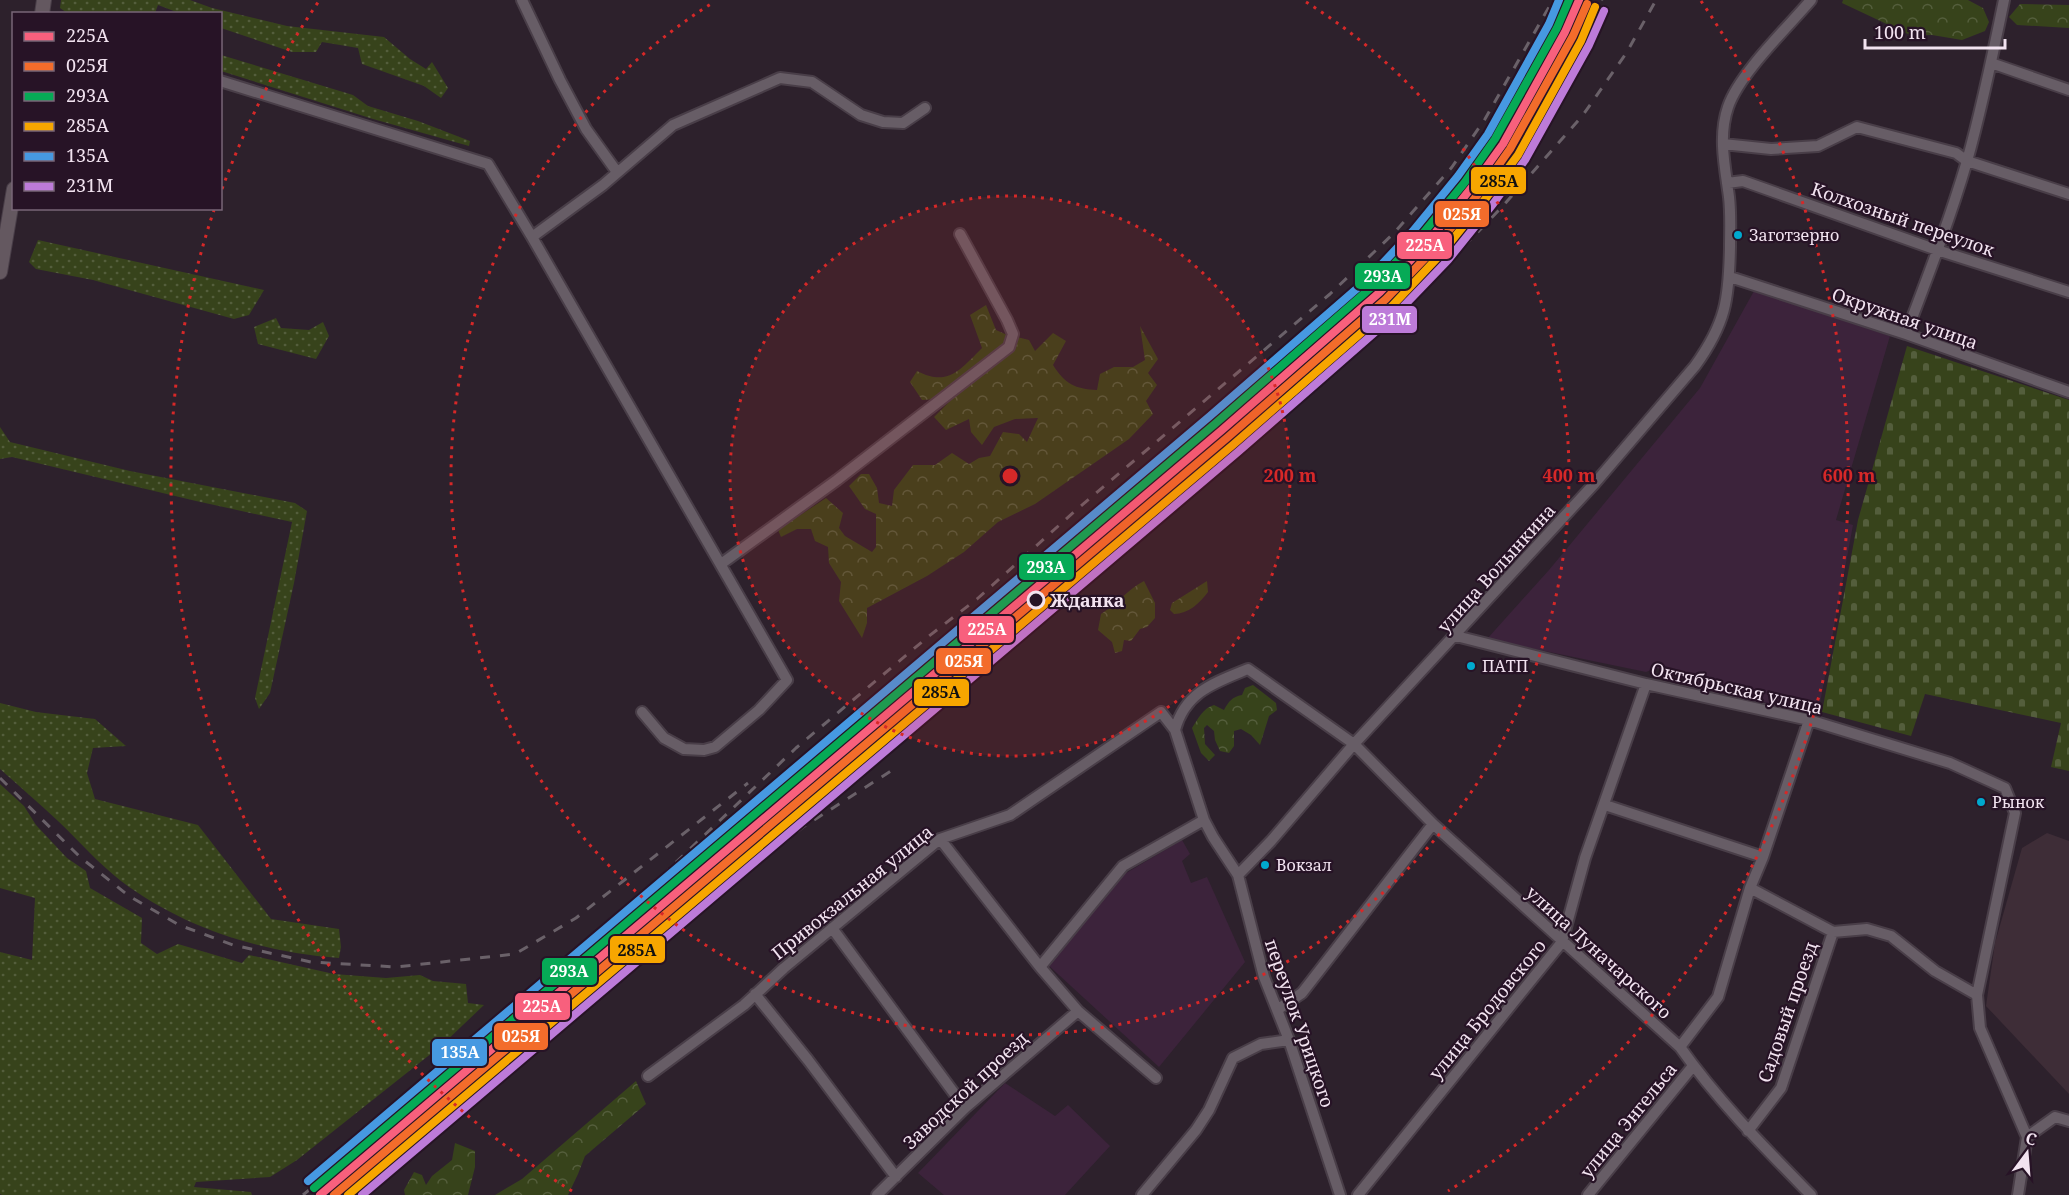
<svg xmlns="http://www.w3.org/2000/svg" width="2069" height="1195" viewBox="0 0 2069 1195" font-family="'Noto Serif',serif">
  <defs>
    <pattern id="grass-dots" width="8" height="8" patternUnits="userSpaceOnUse" patternTransform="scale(1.5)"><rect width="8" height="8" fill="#37431b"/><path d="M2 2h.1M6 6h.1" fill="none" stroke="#545e3c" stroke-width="1.8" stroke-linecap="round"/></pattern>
    <pattern id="forest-crowns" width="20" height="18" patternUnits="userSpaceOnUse" patternTransform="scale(1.5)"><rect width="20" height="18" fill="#37431b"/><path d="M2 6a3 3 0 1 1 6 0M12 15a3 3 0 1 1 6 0" fill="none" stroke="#545e3c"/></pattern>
    <pattern id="cemetery-stones" width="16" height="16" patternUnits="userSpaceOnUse" patternTransform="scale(1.5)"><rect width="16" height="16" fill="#37431b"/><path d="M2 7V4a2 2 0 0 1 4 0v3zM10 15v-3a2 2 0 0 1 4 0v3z" fill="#545e3c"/></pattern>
  </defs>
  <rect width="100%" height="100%" fill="#2d212c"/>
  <path fill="#3e2d37" d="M2047 833 2069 841V1094L1986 1006 1995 943 2022 848Z"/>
  <path fill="#3c233b" d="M1754 291 1890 336 1836 520 1853 525 1818 714 1698 688V677L1656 668 1646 672 1487 639 1549 570 1700 388Z
    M1182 840 1190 854 1182 861 1191 883 1207 877 1245 962 1159 1067 1047 964 1116 879Z
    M1005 1083 1055 1116 1068 1105 1110 1146 1065 1195H944L918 1173Z"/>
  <path fill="url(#grass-dots)" d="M61 0H190L212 8 287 26 384 37 410 59 426 69 432 62 448 88 441 98 424 86 362 64 358 48 322 42 316 52H292L221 28 220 14 179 13 158 5 155 13H67L60 8Z
    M221 55 353 95 368 106 418 121 470 141 469 146 373 119 221 71Z
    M38 240 264 290 249 315 234 319 93 280 36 269 29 262Z
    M276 318 281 328 309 330 323 322 329 336 316 359 258 344 254 327Z
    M0 427 10 442 130 471 295 503 307 511 294 583 270 693 259 709 255 698 292 522 196 501 12 457 0 459Z
    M0 703 36 712 95 719 126 746 93 748 87 773 95 799 198 825 271 919 339 929 341 947 339 958C261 952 185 929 121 881 98 863 79 841 58 821 39 803 19 786 0 769Z
    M0 784 24 806 36 825 67 858 86 871 90 888 142 918 141 943 157 954 178 944 242 963 249 955 334 974 386 978 420 975 433 981 466 984 468 1003 484 1005 442 1045 297 1160 270 1177 196 1182 194 1187 251 1192 252 1195H2L0 1194V952L32 960 35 898 0 888Z"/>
  <path fill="url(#forest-crowns)" d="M1843 0H1968L1983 8 1989 22 1985 31 1962 40 1932 35H1910L1842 3Z
    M2020 4 2069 5V28L2017 25 2009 17Z
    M986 305 996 330 1005 334 1029 340 1035 351 1053 333 1066 341 1053 365C1065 384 1075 389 1097 390L1100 374 1114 367H1133L1145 360 1140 326 1158 359 1148 373 1157 385 1146 401 1153 414 1129 439 1035 504 998 522 964 552 927 576 867 608V623L862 638 839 601 841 582 829 563 828 547 815 541 811 529H797L781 537 778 530 826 498 843 513 839 528 845 536 872 552 876 547V514L865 509 849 486 861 474H869L877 488 879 503 892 506 894 490 913 465H935L952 453 969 464 979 458 990 456 1003 432 1019 434 1027 442 1038 418 1015 419 994 427 982 445 971 432 969 419 946 430 934 417 953 398 922 400 910 382 917 371C948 387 960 370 982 348L970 315Z
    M1144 581 1155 603V618L1147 627 1140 629 1131 641 1124 640 1122 651 1115 653 1112 642 1098 630 1101 614C1117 604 1127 590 1144 581Z
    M1207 581 1208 592C1200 603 1188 614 1174 614L1170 610 1172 603Z
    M1253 685 1276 703 1277 710 1269 716 1260 745 1251 735 1241 729 1234 731V746L1229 753 1220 751 1215 740 1214 731 1207 725 1204 728 1205 744 1215 755 1209 761 1201 753 1192 728C1198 719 1203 708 1214 705L1224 710C1229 701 1232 697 1242 695L1245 688Z
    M636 1081 646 1104 585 1156 578 1174 568 1195H495L522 1179Z
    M455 1143 475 1151V1167L468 1195H405L404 1190 414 1172 422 1175 426 1185 432 1176 452 1160Z"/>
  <path fill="url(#cemetery-stones)" d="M1907 346 2069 400V771L2051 767 2061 723 1925 694 1911 736 1822 712 1858 520Z"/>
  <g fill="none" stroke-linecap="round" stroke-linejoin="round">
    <defs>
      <path id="minor" d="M522 0 560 80 586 129 617 172
        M1991 63 2069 90
        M220 81 488 164 532 237 787 680 759 710 715 747 704 750 684 749 664 738 642 712
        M1723 144 1771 149 1818 146 1857 127 1956 153 1967 161 2069 194
        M1727 183 1743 181 1937 250 2069 292
        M532 237 603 185 673 125 780 78 812 82 861 115 883 122 903 123 925 108
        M1730 277 1906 334 2069 392
        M1906 334C1928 276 1950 219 1967 161 1982 108 1993 54 2004 0
        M721 564 837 480 1009 347 1013 334 1007 320 960 234
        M1456 636 1646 684 1809 720 1950 763 2005 788 2015 813 1977 995 1980 1028 2027 1137 2018 1195
        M1175 730C1185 692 1214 683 1248 669L1354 744 1433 824 1680 1047C1718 1101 1765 1148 1811 1195
        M1605 805 1763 857
        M940 839 1040 967 1123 866 1204 820
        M1238 875 1271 841 1354 744 1595 483 1695 366C1726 323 1729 299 1730 247 1730 230 1731 214 1729 197 1725 167 1718 136 1728 107 1739 74 1787 28 1811 0
        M1750 888 1833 932 1867 929 1891 936 1935 971 1977 995
        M832 928 965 1108
        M1040 967 1078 1011 1156 1078
        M755 994 808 1060 896 1177
        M1277 1010 1302 993 1433 824
        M1680 1047 1718 997 1750 888 1763 857 1809 720
        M648 1076 744 1005 784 968 940 839 1010 815 1161 712 1175 730 1204 820 1213 837 1238 875 1264 977 1289 1040 1340 1195
        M1748 1131 1781 1088 1833 932
        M2027 1137 2055 1117 2069 1121
        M877 1195 965 1108 1078 1011
        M1142 1195 1196 1130 1209 1110 1233 1058 1261 1044 1289 1040
        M1358 1195 1562 942 1585 858 1646 684
        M1588 1195 1693 1066"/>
      <path id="major" d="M42 14 44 0
        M0 272 14 189"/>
    </defs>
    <use href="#minor" stroke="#493e48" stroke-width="14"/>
    <use href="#major" stroke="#493e48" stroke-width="16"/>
    <use href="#minor" stroke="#675d66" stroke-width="10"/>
    <use href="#major" stroke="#645860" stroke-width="14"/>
    <path stroke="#6a6169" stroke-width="3" stroke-dasharray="10 10" stroke-linecap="butt" d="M1473 226C1526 157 1563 78 1602 0
      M1161 507 1239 449 1333 370 1416 296 1501 208 1583 115 1627 52 1656 0
      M0 778 80 857 129 896 179 925 233 945 311 962 396 967 515 954 576 918 748 783
      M508 1035 543 999
      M439 1119 526 1055 689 918 803 827 891 771
      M303 1195 425 1094 614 926 671 867 796 748 929 636 977 599 1075 511 1330 294 1394 233 1452 167 1485 119 1553 0"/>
    <defs>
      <path id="rail-1" d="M320 1195 1222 430 1380 292 1427 243 1472 187 1503 144 1565 32 1579 0"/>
      <path id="rail-2" d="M334 1195 1228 437 1386 299 1434 249 1479 193 1510 149 1573 36 1587 4"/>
      <path id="rail-3" d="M314 1188 1216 423 1374 285 1420 237 1465 182 1495 139 1557 28 1569 0"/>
      <path id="rail-4" d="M348 1195 1234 444 1392 306 1441 254 1486 198 1518 155 1581 41 1595 7"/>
      <path id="rail-5" d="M308 1181 1210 416 1368 279 1413 231 1458 176 1488 134 1549 24 1559 0"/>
      <path id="rail-6" d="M362 1195 1239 451 1398 312 1448 260 1493 204 1525 160 1589 45 1604 11"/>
    </defs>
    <use href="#rail-1" stroke="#271326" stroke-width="12"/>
    <use href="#rail-2" stroke="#271326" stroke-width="12"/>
    <use href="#rail-3" stroke="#271326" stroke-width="12"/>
    <use href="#rail-4" stroke="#271326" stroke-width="12"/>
    <use href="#rail-5" stroke="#271326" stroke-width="12"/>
    <use href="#rail-6" stroke="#271326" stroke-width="12"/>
    <use href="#rail-1" stroke="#f8607d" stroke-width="8"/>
    <use href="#rail-2" stroke="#f36c2b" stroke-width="8"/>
    <use href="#rail-3" stroke="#06aa56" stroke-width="8"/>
    <use href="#rail-4" stroke="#f7a600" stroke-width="8"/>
    <use href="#rail-5" stroke="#4699e1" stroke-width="8"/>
    <use href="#rail-6" stroke="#bd7bd9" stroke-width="8"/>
  </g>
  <circle cx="1010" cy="476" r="280" fill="#d62828" fill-opacity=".12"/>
  <g fill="none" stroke="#d62828" stroke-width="3" stroke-dasharray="3 6">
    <circle cx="1010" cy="476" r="280"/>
    <path d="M1306 2A559 559 0 1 1 714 2"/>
    <path d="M572 1191A839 839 0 0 1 214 210M222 189A839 839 0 0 1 319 1M1701 1A839 839 0 0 1 1448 1191"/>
  </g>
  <g fill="#00a9ce" stroke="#271326" stroke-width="2">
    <circle cx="1738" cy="235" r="5"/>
    <circle cx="1471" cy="666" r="5"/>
    <circle cx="1981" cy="802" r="5"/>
    <circle cx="1265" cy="865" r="5"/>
  </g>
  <circle fill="#271326" stroke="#f2e3f0" stroke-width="3" cx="1036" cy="600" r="8"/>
  <g text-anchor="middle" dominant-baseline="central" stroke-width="4.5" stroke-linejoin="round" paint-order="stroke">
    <g font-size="16" fill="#f2e3f0" stroke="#271326" text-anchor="start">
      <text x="1749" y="235">Заготзерно</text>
      <text x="1482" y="666">ПАТП</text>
      <text x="1992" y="802">Рынок</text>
      <text x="1276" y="865">Вокзал</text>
    </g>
    <g font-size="18" fill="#f2e3f0" stroke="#271326">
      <text transform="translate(1903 219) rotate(19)">Колхозный переулок</text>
      <text transform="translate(1905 318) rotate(19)">Окружная улица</text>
      <text transform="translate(1496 568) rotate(-48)">улица Волынкина</text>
      <text transform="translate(1737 688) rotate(13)">Октябрьская улица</text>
      <text transform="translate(852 892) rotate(-39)">Привокзальная улица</text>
      <text transform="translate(1599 952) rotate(42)">улица Луначарского</text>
      <text transform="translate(1487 1009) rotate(-51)">улица Бродовского</text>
      <text transform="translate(1787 1012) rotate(-71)">Садовый проезд</text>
      <text transform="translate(1300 1023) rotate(71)">переулок Урицкого</text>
      <text transform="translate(965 1090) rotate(-43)">Заводской проезд</text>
      <text transform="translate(1628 1120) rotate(-51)">улица Энгельса</text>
    </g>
    <g font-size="18" font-weight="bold" fill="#f2e3f0" stroke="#271326" text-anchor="start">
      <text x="1050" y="600">Жданка</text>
    </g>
  </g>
  <circle cx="1010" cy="476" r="9" fill="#d62828" stroke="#271326" stroke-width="3"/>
  <g font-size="18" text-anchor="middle" font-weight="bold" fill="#d62828" stroke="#271326" stroke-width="4.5" stroke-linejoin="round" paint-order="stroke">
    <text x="1290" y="482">200 m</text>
    <text x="1569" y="482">400 m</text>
    <text x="1849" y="482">600 m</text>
  </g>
  <g stroke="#271326" stroke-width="2">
    <rect x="1470" y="166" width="57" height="29" rx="6" fill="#f7a600"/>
    <rect x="1434" y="200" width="56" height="28" rx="6" fill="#f36c2b"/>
    <rect x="1396" y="231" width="57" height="29" rx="6" fill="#f8607d"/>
    <rect x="1354" y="262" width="57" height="28" rx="6" fill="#06aa56"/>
    <rect x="1361" y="305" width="57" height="29" rx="6" fill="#bd7bd9"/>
    <rect x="1018" y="553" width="57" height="28" rx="6" fill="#06aa56"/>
    <rect x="958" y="615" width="57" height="29" rx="6" fill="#f8607d"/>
    <rect x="935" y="647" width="57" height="28" rx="6" fill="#f36c2b"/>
    <rect x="913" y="678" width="57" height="29" rx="6" fill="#f7a600"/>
    <rect x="609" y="935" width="57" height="29" rx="6" fill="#f7a600"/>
    <rect x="541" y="957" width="57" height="29" rx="6" fill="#06aa56"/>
    <rect x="514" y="992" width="57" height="29" rx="6" fill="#f8607d"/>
    <rect x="493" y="1022" width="56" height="29" rx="6" fill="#f36c2b"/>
    <rect x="431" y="1038" width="57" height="29" rx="6" fill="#4699e1"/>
  </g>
  <g font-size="16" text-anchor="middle" font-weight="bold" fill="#fff">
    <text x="1462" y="220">025Я</text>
    <text x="1425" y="251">225А</text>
    <text x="1383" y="282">293А</text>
    <text x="1390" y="325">231М</text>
    <text x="1046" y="573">293А</text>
    <text x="987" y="635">225А</text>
    <text x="964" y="667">025Я</text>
    <text x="569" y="977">293А</text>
    <text x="542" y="1012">225А</text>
    <text x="521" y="1042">025Я</text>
    <text x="460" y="1058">135А</text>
  </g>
  <g font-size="16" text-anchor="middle" font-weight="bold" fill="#111">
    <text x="1499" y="187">285А</text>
    <text x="941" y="698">285А</text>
    <text x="637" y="956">285А</text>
  </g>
  <rect x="12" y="12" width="210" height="198" fill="#271326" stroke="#786677" stroke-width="1.5"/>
  <rect x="24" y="32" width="30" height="9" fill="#f8607d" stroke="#786677" stroke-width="1.5"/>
  <text x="66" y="42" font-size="18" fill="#f2e3f0">225А</text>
  <rect x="24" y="62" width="30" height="9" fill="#f36c2b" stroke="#786677" stroke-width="1.5"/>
  <text x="66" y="72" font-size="18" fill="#f2e3f0">025Я</text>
  <rect x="24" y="92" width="30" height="9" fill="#06aa56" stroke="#786677" stroke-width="1.5"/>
  <text x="66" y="102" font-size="18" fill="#f2e3f0">293А</text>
  <rect x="24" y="122" width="30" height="9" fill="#f7a600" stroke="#786677" stroke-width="1.5"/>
  <text x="66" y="132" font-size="18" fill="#f2e3f0">285А</text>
  <rect x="24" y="152" width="30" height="9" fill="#4699e1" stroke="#786677" stroke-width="1.5"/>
  <text x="66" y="162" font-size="18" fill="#f2e3f0">135А</text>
  <rect x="24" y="182" width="30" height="9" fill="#bd7bd9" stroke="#786677" stroke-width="1.5"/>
  <text x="66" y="192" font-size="18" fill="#f2e3f0">231М</text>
  <g transform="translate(2027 1153) rotate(16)" stroke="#271326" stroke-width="4.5" paint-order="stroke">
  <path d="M0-4.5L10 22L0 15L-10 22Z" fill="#f2e3f0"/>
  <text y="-9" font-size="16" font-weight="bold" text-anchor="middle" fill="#f2e3f0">С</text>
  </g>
  <path d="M1865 39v9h140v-9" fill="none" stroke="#f2e3f0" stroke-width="3"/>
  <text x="1874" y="39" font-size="18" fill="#f2e3f0" stroke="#271326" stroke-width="4.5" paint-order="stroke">100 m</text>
</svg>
